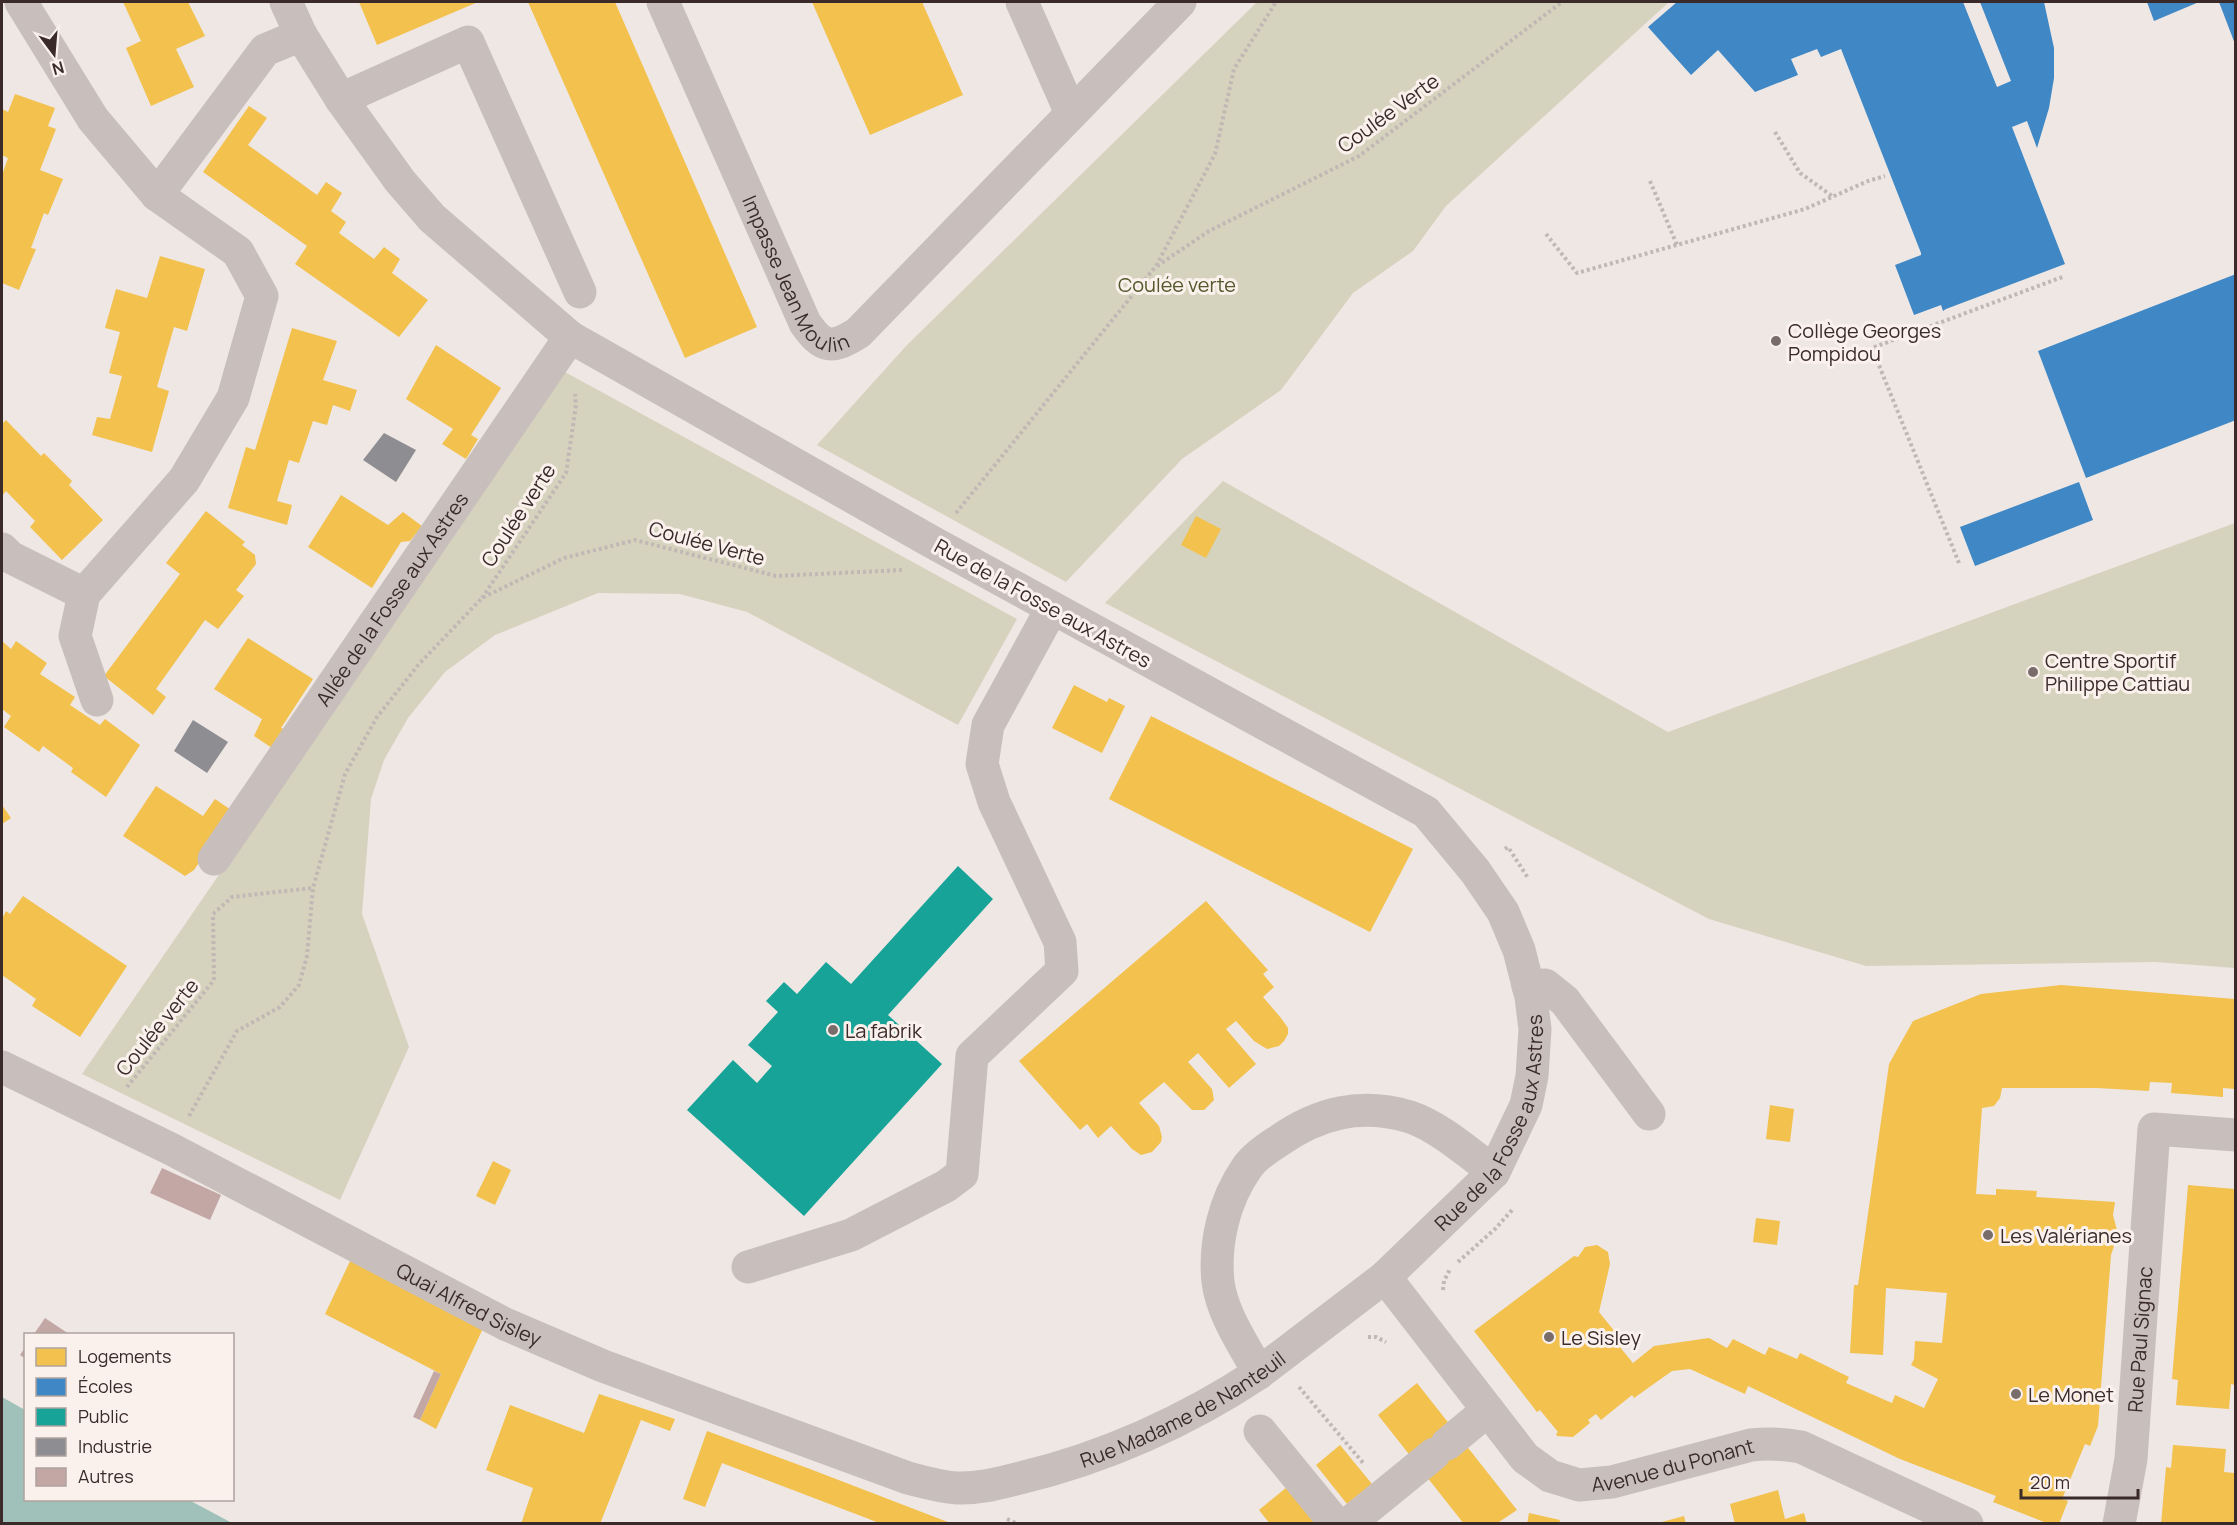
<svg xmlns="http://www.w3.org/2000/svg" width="2237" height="1525" viewBox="0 0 2237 1525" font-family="Manrope,sans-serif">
  <rect width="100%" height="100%" fill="#eee7e4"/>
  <path fill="#d5d3be" d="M1257 2H1669L1446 206 1413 251 1353 293 1281 390 1182 459 1066 582 817 445 906 346Z
    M565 372 1017 619 958 725 747 612 680 594 598 593 495 635 445 672 408 718 384 760 371 799 362 914 409 1047 340 1200 82 1074Z
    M1223 481 1668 732 2235 523V968L2155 962 1866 966 1709 919 1105 603Z"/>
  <path fill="#a0c1b9" d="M2 1397 25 1410 26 1500H189L232 1523H2Z"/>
  <path fill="#f2c14e" d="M123 2H188L205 36 176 49 194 87 151 106 126 48 141 41Z
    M359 2H478L377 45Z
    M528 2H615L757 327 685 358Z
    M812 2H922L963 95 870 135Z
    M15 94 55 108 48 126 56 129 40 170 63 179 48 215 44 213 37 232 31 248 36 249 19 290 2 283V175L8 158 2 155V109L8 112Z
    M249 106 267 118 248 145 317 195 326 182 342 193 331 211 346 222 339 233 374 259 384 247 400 259 392 273 428 300 399 337 295 264 307 246 203 172Z
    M160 256 205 269 187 331 174 327 157 387 169 391 152 452 92 435 97 417 110 419 122 376 109 373 120 332 105 328 116 289 147 298Z
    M292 328 337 341 323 380 357 390 350 411 333 405 327 425 313 421 299 463 289 460 277 501 292 505 287 525 228 508 246 447 255 450Z
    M436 345 501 388 471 435 478 439 466 459 442 444 453 429 406 399Z
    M6 420 41 456 44 453 72 481 69 485 103 520 62 560 30 527 35 521 6 491 2 496V424Z
    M341 495 388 525 403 512 422 526 410 541 401 542 372 588 308 547Z
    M206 511 245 542 242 545 255 555 256 564 236 590 244 596 218 629 205 620 156 689 166 697 153 715 104 676 180 574 166 563Z
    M1196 516 1221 529 1206 558 1181 545Z
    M248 638 313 679 281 728 284 729 272 748 254 736 262 719 214 689Z
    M2 641 11 649 16 641 47 663 40 674 75 697 70 705 100 725 105 719 140 745 106 797 71 772 73 768 43 746 39 752 4 727 11 716 2 709Z
    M1074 685 1107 702 1109 698 1125 706 1102 753 1052 728Z
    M1151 716 1413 849 1370 932 1109 799Z
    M156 786 203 816 215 799 234 812 194 870 185 876 123 836Z
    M2 805 11 818 2 824Z
    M23 896 127 966 80 1037 32 1006 36 999 2 975V919L6 911 10 914Z
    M1206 901 1268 970 1263 974 1274 987 1263 997 1281 1018 1288 1028V1034L1284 1041 1279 1046 1267 1049 1254 1041 1236 1021 1226 1029 1256 1064 1229 1088 1198 1053 1188 1062 1212 1089 1214 1100 1204 1110H1192L1164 1082 1139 1103 1159 1126 1162 1137 1161 1142 1152 1152 1141 1155 1132 1149 1111 1126 1098 1138 1087 1124 1080 1130 1019 1061Z
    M2061 985 2235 999V1089L2223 1088V1097L2171 1093 2172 1083 2150 1082 2149 1091 2097 1088H2002L2000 1098 1994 1106 1982 1108 1976 1194 1996 1195V1189L2037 1191 2036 1197 2115 1202 2113 1215 2118 1234 2111 1255 2098 1426 2090 1446 2085 1444 2062 1499 2068 1501 2059 1524H2049L1993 1502 1996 1496 1900 1459 1748 1386 1745 1394 1690 1369 1672 1371 1634 1398 1632 1395 1601 1420 1596 1414 1588 1420 1590 1423 1573 1437 1557 1436 1556 1434 1558 1432 1540 1410 1537 1412 1474 1331 1574 1256 1578 1257 1585 1247 1597 1245 1608 1252 1610 1264 1599 1312 1624 1343 1619 1346 1633 1363 1654 1346 1709 1338 1727 1348 1733 1339 1765 1355 1769 1347 1797 1359 1800 1353 1849 1377 1846 1383 1892 1403 1895 1395 1924 1408 1938 1379 1911 1365 1914 1359 1915 1341 1942 1343 1947 1293 1886 1288 1883 1355 1850 1353 1854 1285H1858L1889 1064 1913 1021 1981 994Z
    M1770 1105 1794 1109 1790 1142 1766 1139Z
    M493 1161 511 1170 495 1205 476 1196Z
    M2188 1185 2235 1189V1385L2231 1384 2229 1409 2176 1405 2178 1380 2172 1379Z
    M1756 1218 1780 1221 1777 1245 1753 1242Z
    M352 1257 486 1322 436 1429 420 1420 441 1374 325 1314Z
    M1417 1383 1517 1510 1496 1524H1464L1378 1415Z
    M599 1394 675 1419 670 1431 641 1420 600 1524H521L533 1488 486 1470 510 1405 584 1433Z
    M707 1431 810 1469 953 1524H882L722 1463 705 1507 683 1499Z
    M1340 1445 1372 1484 1347 1504 1316 1465Z
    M2173 1445 2226 1449 2224 1472 2235 1473V1524H2161L2166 1467 2171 1468Z
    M1287 1487 1316 1524H1270L1259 1510Z
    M1778 1490 1785 1519 1804 1513 1807 1524H1735L1730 1504Z
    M1529 1513 1560 1520 1559 1524H1527Z
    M1684 1516 1686 1524H1658V1523Z"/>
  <path fill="#3f88c5" d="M1677 2H1963L1997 87 2011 81 1980 2H2044L2054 48V78L2049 108 2037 148 2027 121 2012 127 2065 264 1946 309 1943 311 1941 305 1914 315 1895 265 1921 255V253L1841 49 1821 57 1817 49 1791 59 1798 75 1755 92 1718 50 1691 75 1648 27Z
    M2147 2H2199L2154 21Z
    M2219 2H2236V44H2235Z
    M2236 274V420L2086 478 2038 351Z
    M2079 482 2093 520 1975 566 1960 527Z"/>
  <path fill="#17a398" d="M958 866 993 899 888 1015 942 1064 804 1216 687 1110 733 1060 757 1083 772 1066 748 1045 778 1012 766 1001 784 982 797 994 826 962 851 984Z"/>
  <path fill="#8d8d92" d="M384 433 416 450 396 482 363 460Z
    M193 720 228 742 207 773 174 751Z"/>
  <path fill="#c2a7a5" d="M162 1168 221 1195 210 1220 150 1193Z
    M45 1318 69 1334H34Z
    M26 1346V1359L20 1355Z
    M434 1371 441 1374 420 1420 413 1417Z"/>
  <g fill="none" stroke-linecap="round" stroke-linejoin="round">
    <path stroke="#c1b7b5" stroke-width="4" stroke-dasharray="3 3" stroke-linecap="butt" d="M1775 132 1800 173 1832 196
      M1650 181 1677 245
      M1546 234 1577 273 1805 209 1868 181 1885 176
      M1157 266 1209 231 1359 156 1562 2
      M956 513 1156 266 1215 154 1234 69 1276 2
      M1959 563 1872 348 2065 276
      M482 598 566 473 576 405 575 394
      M1505 849 1508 847 1528 878
      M127 1087 214 980 213 914 232 897 313 888
      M189 1116 237 1031 280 1007 299 985 307 956 313 888 345 774 377 717 419 664 482 598 564 558 635 540 776 576 903 570
      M1458 1262 1495 1229 1513 1209
      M1443 1290 1444 1281 1450 1269
      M1368 1337H1376L1386 1342
      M1299 1387 1364 1464
      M1007 1519 1018 1524"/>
    <g stroke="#c8bfbd" stroke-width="33">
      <path d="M21 2 93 119 157 195 238 252 262 296 233 398 184 480 84 594 75 636 97 700"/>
      <path id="s1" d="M663 2 805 323C823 349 832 349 858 333L1180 2"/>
      <path d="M1022 2 1071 113"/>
      <path d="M341 99 468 42 580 292"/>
      <path d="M157 195 265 50 301 35"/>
      <path d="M2 549 10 557 84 594"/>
      <path id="s2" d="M214 859 570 337"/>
      <path d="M1528 986 1545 985 1565 1001 1649 1114"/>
      <path id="s3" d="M2 1067 171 1149 505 1324 603 1366 908 1478C924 1482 940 1487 957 1488 979 1489 999 1483 1020 1478 1104 1458 1187 1421 1259 1373L1385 1277 1494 1172 1526 1105 1532 1076 1535 1029 1531 997 1519 950 1503 912 1475 871 1426 812 932 542 570 337 432 218 400 181 341 99 301 35 286 2"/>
      <path d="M748 1267 851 1235 946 1186 962 1174 972 1056 1062 971 1060 942 994 802 982 764 988 725 1052 608"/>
      <path id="s4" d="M1385 1277 1525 1458 1550 1476 1579 1485 1612 1482 1751 1445C1768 1443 1784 1444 1801 1447L1967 1524"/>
      <path d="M1259 1373C1244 1345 1222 1314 1218 1282 1214 1243 1224 1201 1246 1169 1253 1158 1266 1149 1277 1142 1318 1113 1360 1102 1410 1117 1438 1126 1470 1154 1494 1172"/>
      <path d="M1260 1431 1336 1524"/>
      <path d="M1447 1444 1488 1410"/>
      <path d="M1348 1524 1434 1454"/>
      <path id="s5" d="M2119 1524 2131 1459 2154 1129 2236 1135"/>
    </g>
  </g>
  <g fill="#796d6b" stroke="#fbf1ec" stroke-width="2">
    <circle cx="1776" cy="341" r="6"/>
    <circle cx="2033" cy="672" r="6"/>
    <circle cx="833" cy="1030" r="6"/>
    <circle cx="1988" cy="1235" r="6"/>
    <circle cx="1549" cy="1337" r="6"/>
    <circle cx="2016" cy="1394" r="6"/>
  </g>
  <g text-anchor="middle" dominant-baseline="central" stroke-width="6" stroke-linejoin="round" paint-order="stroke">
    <g font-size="20" fill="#3a2b2a" stroke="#fbf1ec">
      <text transform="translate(1388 113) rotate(-36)">Coulée Verte</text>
      <text stroke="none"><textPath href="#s1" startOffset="308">Impasse Jean Moulin</textPath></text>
      <text transform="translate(518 515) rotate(-57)">Coulée verte</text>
      <text transform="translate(707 543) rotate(15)">Coulée Verte</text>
      <text stroke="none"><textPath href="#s2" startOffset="315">Allée de la Fosse aux Astres</textPath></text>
      <text transform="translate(1043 603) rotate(29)">Rue de la Fosse aux Astres</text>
      <text transform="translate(157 1027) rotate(-51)">Coulée verte</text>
      <text stroke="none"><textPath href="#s3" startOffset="1726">Rue de la Fosse aux Astres</textPath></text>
      <text stroke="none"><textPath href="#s3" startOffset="524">Quai Alfred Sisley</textPath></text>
      <text stroke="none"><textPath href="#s5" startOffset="186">Rue Paul Signac</textPath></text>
      <text stroke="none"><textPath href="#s3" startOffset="1288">Rue Madame de Nanteuil</textPath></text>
      <text stroke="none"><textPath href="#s4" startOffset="386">Avenue du Ponant</textPath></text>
    </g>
    <g font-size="20" fill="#53592d" stroke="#fbf1ec">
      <text x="1177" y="284">Coulée verte</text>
    </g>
    <g font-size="20" fill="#3a2b2a" stroke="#fbf1ec" text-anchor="start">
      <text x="1788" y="330">Collège Georges<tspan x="1788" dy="23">Pompidou</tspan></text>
      <text x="2045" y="660">Centre Sportif<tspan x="2045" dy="23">Philippe Cattiau</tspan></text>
      <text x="845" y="1030">La fabrik</text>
      <text x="2000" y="1235">Les Valérianes</text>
      <text x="1561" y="1337">Le Sisley</text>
      <text x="2028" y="1394">Le Monet</text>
    </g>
  </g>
  <rect width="2237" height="1525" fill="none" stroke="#3a2b2a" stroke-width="6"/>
  <rect x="24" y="1333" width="210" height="168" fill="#fbf1ec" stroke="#aea29e" stroke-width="1.5"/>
  <rect x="36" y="1348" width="30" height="18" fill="#f2c14e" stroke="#aea29e" stroke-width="1.5"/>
  <text x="78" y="1363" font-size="18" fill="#3a2b2a">Logements</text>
  <rect x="36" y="1378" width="30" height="18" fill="#3f88c5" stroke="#aea29e" stroke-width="1.5"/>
  <text x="78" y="1393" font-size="18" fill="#3a2b2a">Écoles</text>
  <rect x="36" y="1408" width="30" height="18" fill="#17a398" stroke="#aea29e" stroke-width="1.5"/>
  <text x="78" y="1423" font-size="18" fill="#3a2b2a">Public</text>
  <rect x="36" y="1438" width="30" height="18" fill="#8d8d92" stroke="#aea29e" stroke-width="1.5"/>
  <text x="78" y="1453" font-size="18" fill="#3a2b2a">Industrie</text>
  <rect x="36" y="1468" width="30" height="18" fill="#c2a7a5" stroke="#aea29e" stroke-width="1.5"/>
  <text x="78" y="1483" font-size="18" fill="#3a2b2a">Autres</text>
  <g transform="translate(54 54) rotate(164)" stroke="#fbf1ec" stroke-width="4.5" paint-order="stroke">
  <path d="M0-4.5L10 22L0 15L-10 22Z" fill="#3a2b2a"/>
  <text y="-9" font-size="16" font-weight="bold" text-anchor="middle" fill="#3a2b2a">N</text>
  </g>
  <path d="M2021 1489v9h117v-9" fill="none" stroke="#3a2b2a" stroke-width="3"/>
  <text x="2030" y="1489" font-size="18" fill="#3a2b2a" stroke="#fbf1ec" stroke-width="4.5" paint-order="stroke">20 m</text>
</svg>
